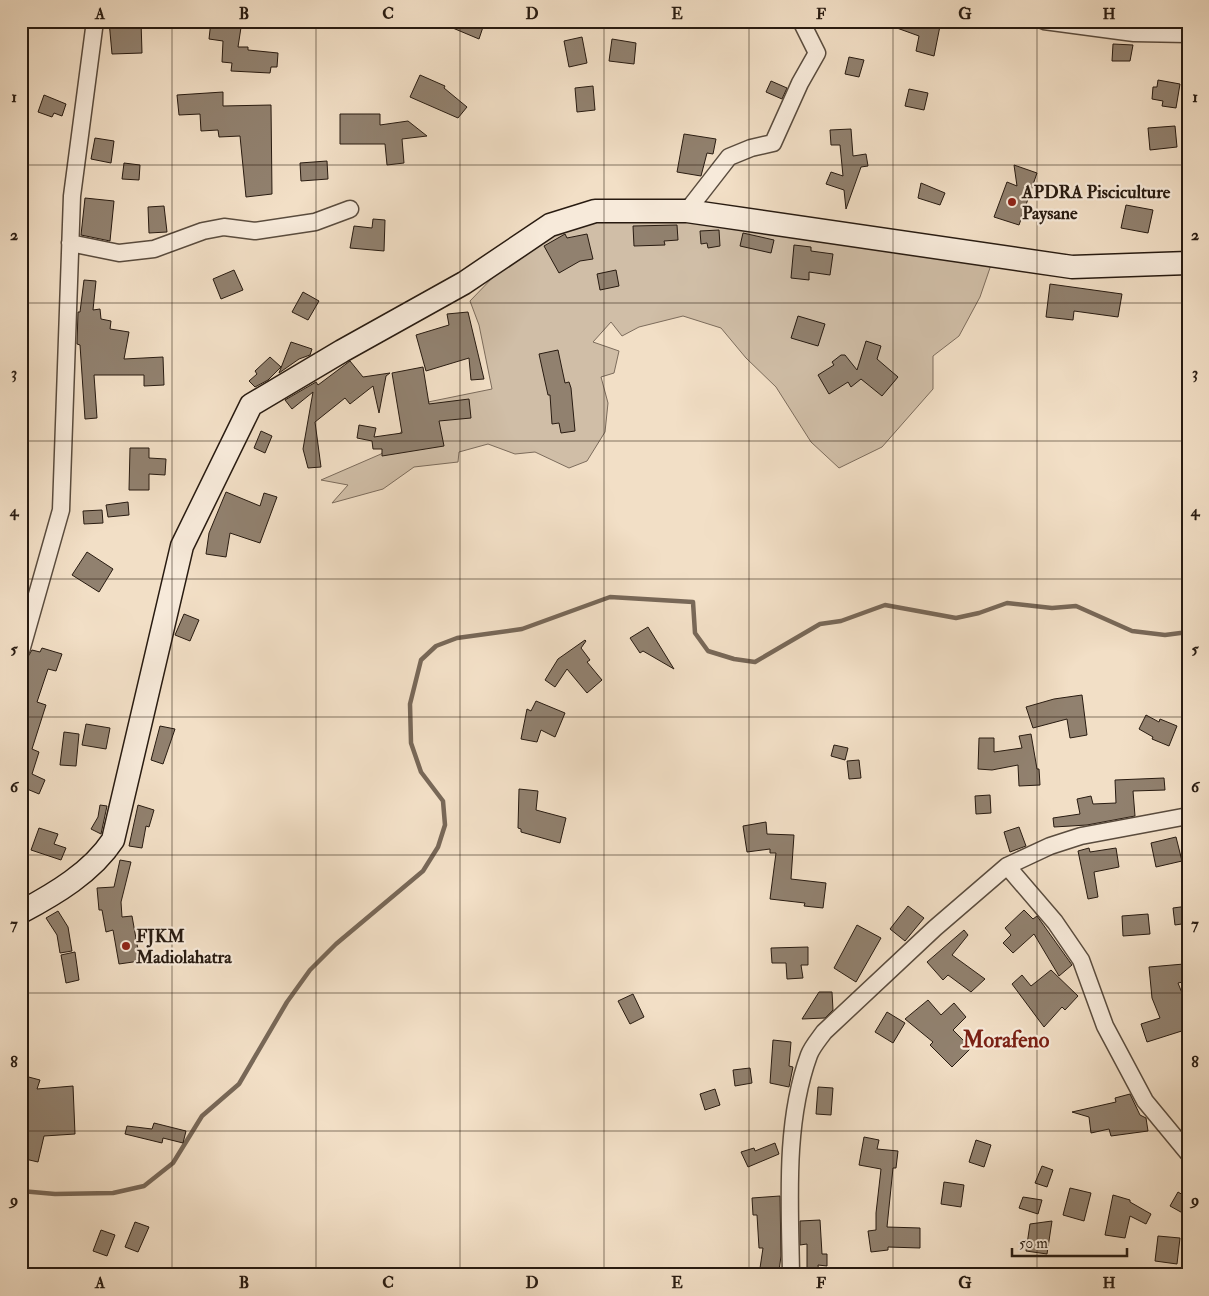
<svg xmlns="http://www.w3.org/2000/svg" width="1209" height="1296" viewBox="0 0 1209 1296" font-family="'IM FELL Double Pica',serif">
  <rect width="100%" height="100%" fill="#f2dfc6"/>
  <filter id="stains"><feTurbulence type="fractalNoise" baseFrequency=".004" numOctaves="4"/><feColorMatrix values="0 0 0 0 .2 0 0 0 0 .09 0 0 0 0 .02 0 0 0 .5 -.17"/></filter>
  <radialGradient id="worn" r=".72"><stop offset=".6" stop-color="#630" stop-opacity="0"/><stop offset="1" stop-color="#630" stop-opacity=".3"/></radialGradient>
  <path fill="#d0bea7" stroke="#7c6c5c" d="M639 216 992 262 980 297 959 336 933 356V389L882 447 839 468 811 442 776 387 746 358 721 328 683 316 639 327 622 336 611 322 593 342 619 351 614 373 601 377 608 403 605 432 587 461 569 468 535 452 515 454 488 444 459 452 458 462 414 467 383 489 332 503 348 485 321 480 381 454 428 402 492 389 479 325 470 301 497 273 555 232 595 219Z"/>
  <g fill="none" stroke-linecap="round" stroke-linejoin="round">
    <path stroke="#786858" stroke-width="4.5" d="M21 1191 55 1194 113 1193 144 1186 173 1163 202 1116 239 1084 287 1002 310 970 336 944 423 871 438 847 445 825 443 801 421 772 411 743 410 704 421 660 436 646 457 638 522 629 610 597 693 602 695 633 708 651 734 659 755 662 820 624 841 621 885 605 956 618 979 613 1007 603 1052 608 1076 606 1132 631 1165 635 1188 632"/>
  </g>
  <path fill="#91816f" stroke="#281b11" d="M109 21H141L142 53 112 54Z
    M211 21H242L238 47H248V50L278 53 277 67H271L270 73 231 71 232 63 222 62 223 41 209 39Z
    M436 21H476L484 24 479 39Z
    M884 21H941L934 56 916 51 919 36 883 23Z
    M582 37 587 63 569 67 564 41Z
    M612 39 636 43 634 64 609 61Z
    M1113 44 1133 45 1130 61H1112Z
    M849 57 864 60 859 77 845 74Z
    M420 75 445 86 444 88 467 107 458 118 410 97Z
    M1158 80 1180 84 1176 108 1162 106 1163 101 1152 99 1153 87H1157Z
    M771 81 787 88 782 99 766 92Z
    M593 86 595 110 577 112 575 88Z
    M909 89 928 93 924 110 905 106Z
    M223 92V106L271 105 272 194 246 197 240 136 219 137 218 130 201 131 200 114 179 115 177 95Z
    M44 95 66 104 62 116 54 113 52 117 38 112Z
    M340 114H380V125L408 121 427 136 402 139 404 163 387 165 385 144H340Z
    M1175 126 1177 147 1150 150 1148 128Z
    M851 129 853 156 866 154 868 166 861 167 846 209 844 190 826 184 831 172 843 176 840 145H831L830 130Z
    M684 134 716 139 713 154 707 153 701 176 677 172Z
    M95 138 114 141 111 163 91 159Z
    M327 161 328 179 301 181 300 163Z
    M124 163 140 165 139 180 122 179Z
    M1014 165 1037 173 1019 225 994 217 1007 182 1017 186Z
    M921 183 945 193 940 205 918 198Z
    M85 198 114 201 110 241 81 235Z
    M1126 205 1153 210 1148 233 1121 228Z
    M164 206 167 232 149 233 148 207Z
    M373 219 385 220 384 251 350 248 354 226 372 228Z
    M677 225 678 240 664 241 665 245 634 246 633 226Z
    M719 230 720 246 708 248 707 243 701 244 700 231Z
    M743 233 774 240 771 253 740 246Z
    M565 234 567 238 587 234 593 259 580 261 559 273 544 246Z
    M794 245 811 247V251L833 254 830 275 809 272V280L791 278Z
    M234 270 243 290 221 299 213 279Z
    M616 270 619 286 600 290 597 274Z
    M84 280 96 281 93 310 100 309 101 319 111 321 110 329 129 332 124 359 163 357 164 385 144 386V375H94L97 418 85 419 80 345 77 344 78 312H80Z
    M1050 284 1122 294 1118 317 1074 311 1073 320 1046 317Z
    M303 292 319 301 308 320 292 312Z
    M468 312 484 379 471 380 469 358 426 371 416 335 449 325 447 314Z
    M798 316 825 324 818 346 791 338Z
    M866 341 881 346 877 359 898 377 882 396 861 379 851 387 848 382 829 394 818 375 834 365 832 362 841 355H845L857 370Z
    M291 342 312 349 310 355 299 359 279 373Z
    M558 350 565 383 569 382 571 388 575 431 561 433 559 423 552 424 550 395H548L539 354Z
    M270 357 281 367 268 380 255 387 249 381 257 374 255 371Z
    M350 361 363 377 390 373 386 376 379 413 373 386 350 404 345 398 315 422 321 467 308 468 303 449 313 392 292 409 285 400 316 382 318 385Z
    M423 367 429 404 469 399 471 418 439 421 444 446 382 456V449H373L372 441 357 438 359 425 376 428 374 437 402 433 392 373Z
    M261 431 272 436 265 453 254 448Z
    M130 448H149V458L166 459 165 475 149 474V490H129Z
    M226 492 260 506 264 493 277 497 260 543 230 533 226 557 206 554 209 533Z
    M128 502 129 515 108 517 106 505Z
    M102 510 103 523 84 524 83 511Z
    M87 552 113 569 99 592 72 575Z
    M184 614 199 620 190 641 175 635Z
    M648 627 674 669 643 651 640 653 630 638Z
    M585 640 586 641 581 648 590 660 587 662 602 680 587 693 567 669 555 687 545 680 558 659Z
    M42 648 62 654 56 671 48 669 37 702 46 705 32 749 39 752 32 774 45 780 39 794 27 789 24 798H21V709L26 693 21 692V668L32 650 40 652Z
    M1082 695 1087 735 1070 738 1067 719 1033 728 1026 707 1054 699Z
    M536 701 565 713 555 737 541 730 537 742 521 739 527 709 531 711Z
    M1146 715 1159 722 1160 719 1177 726 1169 746 1152 739 1153 737 1139 729Z
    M86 724 110 728 106 749 82 745Z
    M160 726 175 729 163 764 151 760Z
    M64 732 79 734 76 766 60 765Z
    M1031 734 1037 769H1039L1040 785 1019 786 1018 765 992 770 978 769 979 738H994V752L1022 748 1019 736Z
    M834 745 848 748 845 760 831 756Z
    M859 760 861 778 849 779 847 761Z
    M1164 778 1165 790 1133 791 1135 816 1087 825 1054 827 1053 818 1080 814 1077 799 1091 796 1093 804 1116 803 1115 780Z
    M519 789 538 791 536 810 566 818 560 843 521 832V829L518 828Z
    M990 795 991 813 976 814 975 796Z
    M100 805 107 806 101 834 91 829 98 817Z
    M138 805 154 810 149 827 146 826 142 848 129 846Z
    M766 822 767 834 794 835 791 879 826 883 823 908 804 906 805 903 770 899 776 853H770V849L747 852 743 826Z
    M1019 827 1026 846 1010 852 1004 832Z
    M39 828 58 834 54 844 66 848 61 860 31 850Z
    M1176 837 1182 861 1156 867 1151 843Z
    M1089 848 1090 852 1116 848 1119 867 1094 872 1098 897 1088 899 1078 851Z
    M120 860 131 862 121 902 122 917 132 916 140 961 119 964 113 930 106 932 102 910H99L97 888 114 887Z
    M908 906 924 918 905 941 890 929Z
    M1188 906V923L1175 925 1173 908Z
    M1024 910 1033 919 1037 916 1072 965 1059 976 1034 934 1013 953 1003 943 1011 935 1005 928Z
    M58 911 68 927 72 951 60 953 57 935 46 918Z
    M1148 914 1150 934 1123 936 1122 916Z
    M857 925 881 938 856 982 834 968Z
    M964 930 968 935 952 955 985 979 971 992 948 975 943 980 927 962Z
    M808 947V965H801L803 978 787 979 786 963H772L771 948Z
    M75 952 79 980 66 983 61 955Z
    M1184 964 1187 981 1178 983 1188 1008V1029L1147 1042 1141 1024 1160 1018 1152 998 1149 967Z
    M1051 970 1078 996 1065 1010 1062 1007 1044 1027 1012 984 1022 975 1031 986Z
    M819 992H832L833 1010 825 1018 802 1019Z
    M633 994 644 1017 630 1024 618 1001Z
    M928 1000 941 1015 954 1003 966 1017 953 1030 971 1048 952 1067 930 1045 933 1042 905 1019Z
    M887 1012 905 1023 893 1043 875 1032Z
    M773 1040 791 1042 789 1066 793 1067 789 1087 770 1083Z
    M750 1068 752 1083 735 1086 733 1070Z
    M21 1075 40 1080 37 1089 73 1086 75 1134 44 1136 38 1162 21 1158Z
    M818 1087 833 1088 831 1115 816 1114Z
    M715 1089 720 1105 705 1110 700 1094Z
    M1130 1094 1140 1115 1146 1118 1148 1131 1111 1136 1109 1129 1091 1133 1089 1117 1072 1112 1116 1102 1115 1098Z
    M154 1123 186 1131 183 1143 163 1138 162 1143 125 1134 127 1126 152 1129Z
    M864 1137 879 1140 877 1149 898 1151 896 1168H893L887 1227 920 1228V1248L888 1247V1250L871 1252 868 1231 876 1230V1213L881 1169 859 1165Z
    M976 1140 991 1145 984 1167 969 1162Z
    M775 1143 779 1154 748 1167 741 1152 754 1148 755 1151Z
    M1042 1166 1053 1170 1047 1187 1035 1183Z
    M944 1182 964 1185 961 1207 941 1204Z
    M1070 1188 1091 1193 1084 1221 1063 1215Z
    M1178 1192 1188 1198V1216L1170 1206Z
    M1113 1195 1130 1200V1202L1151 1214 1146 1224 1130 1216 1125 1238 1105 1235Z
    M780 1196 781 1256 779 1271 760 1268 763 1248H759L757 1215H753L752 1198Z
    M1023 1197 1042 1200 1038 1214 1019 1208Z
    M820 1220 822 1254H827V1266L818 1265 819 1275H807V1244L800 1245V1221Z
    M1052 1221 1047 1254 1026 1251 1030 1224Z
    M135 1222 149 1227 138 1252 125 1247Z
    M101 1230 115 1235 107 1256 93 1251Z
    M1158 1236 1180 1238 1177 1264 1155 1261Z"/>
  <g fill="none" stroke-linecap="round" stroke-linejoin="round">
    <defs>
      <path id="street" d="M1044 21 1134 33 1188 34
        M687 211 729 157 751 148 773 143 800 83 817 53 801 21
        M70 243 119 253 154 249 203 231 224 227 255 231 315 222 350 209
        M21 651 61 510 72 196 95 21
        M1007 866 1055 922 1081 960 1105 1026 1145 1101 1188 1153
        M791 1275C790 1203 784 1124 809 1055 812 1047 819 1039 824 1032L935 928 1007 866 1050 846 1081 836 1188 816"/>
      <path id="secondary" d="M21 912C55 894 92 872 113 840L182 546 251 405 342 351 464 283 550 225 595 211H687L1072 267 1188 263"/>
    </defs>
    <use href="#street" stroke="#5a4c3e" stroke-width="19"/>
    <use href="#secondary" stroke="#281b11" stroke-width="25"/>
    <use href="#street" stroke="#f7eada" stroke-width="16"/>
    <use href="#secondary" stroke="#f7eada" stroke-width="22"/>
  </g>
  <path fill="none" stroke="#281b11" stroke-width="1" stroke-opacity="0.55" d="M172 21V1275M316 21V1275M460 21V1275M604 21V1275M749 21V1275M893 21V1275M1037 21V1275M21 165H1188M21 303H1188M21 441H1188M21 579H1188M21 717H1188M21 855H1188M21 993H1188M21 1131H1188"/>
  <g fill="#8f2418" stroke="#f7eada" stroke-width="2">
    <circle cx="1012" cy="202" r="5"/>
    <circle cx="126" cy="946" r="5"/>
  </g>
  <g text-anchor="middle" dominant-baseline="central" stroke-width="4.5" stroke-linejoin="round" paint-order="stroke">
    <g font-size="18" font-weight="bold" fill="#281b11" stroke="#f7eada" text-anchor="start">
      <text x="1022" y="192">APDRA Pisciculture<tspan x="1022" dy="21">Paysane</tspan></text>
      <text x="136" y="936">FJKM<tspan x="136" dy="21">Madiolahatra</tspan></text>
    </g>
    <g font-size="22" font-weight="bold" fill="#7a1f14" stroke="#f7eada">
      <text x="1006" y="1040">Morafeno</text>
    </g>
  </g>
  <rect width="1209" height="1296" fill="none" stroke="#f2dfc6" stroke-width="55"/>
  <path d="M1012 1248v8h115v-8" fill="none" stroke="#281b11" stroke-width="2.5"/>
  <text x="1019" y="1248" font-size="15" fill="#281b11" stroke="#f7eada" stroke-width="4" paint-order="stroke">50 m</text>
  <rect x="28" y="28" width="1154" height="1240" fill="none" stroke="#281b11" stroke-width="2"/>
  <g font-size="16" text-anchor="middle" font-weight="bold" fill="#281b11">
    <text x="100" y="19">A</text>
    <text x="244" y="19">B</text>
    <text x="388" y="19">C</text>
    <text x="532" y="19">D</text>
    <text x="677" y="19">E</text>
    <text x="821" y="19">F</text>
    <text x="965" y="19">G</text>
    <text x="1109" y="19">H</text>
    <text x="14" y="102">1</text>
    <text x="1195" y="102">1</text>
    <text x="14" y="240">2</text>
    <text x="1195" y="240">2</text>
    <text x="14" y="378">3</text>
    <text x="1195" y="378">3</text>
    <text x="14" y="516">4</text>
    <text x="1195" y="516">4</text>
    <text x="14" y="654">5</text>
    <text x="1195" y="654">5</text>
    <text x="14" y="792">6</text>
    <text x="1195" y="792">6</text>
    <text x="14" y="929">7</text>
    <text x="1195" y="929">7</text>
    <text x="14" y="1067">8</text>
    <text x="1195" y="1067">8</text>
    <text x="14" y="1205">9</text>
    <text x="1195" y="1205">9</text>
    <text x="100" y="1288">A</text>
    <text x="244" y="1288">B</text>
    <text x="388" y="1288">C</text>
    <text x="532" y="1288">D</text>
    <text x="677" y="1288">E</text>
    <text x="821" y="1288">F</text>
    <text x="965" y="1288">G</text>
    <text x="1109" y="1288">H</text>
  </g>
  <rect width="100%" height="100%" filter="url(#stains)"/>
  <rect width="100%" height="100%" fill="url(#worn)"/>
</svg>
